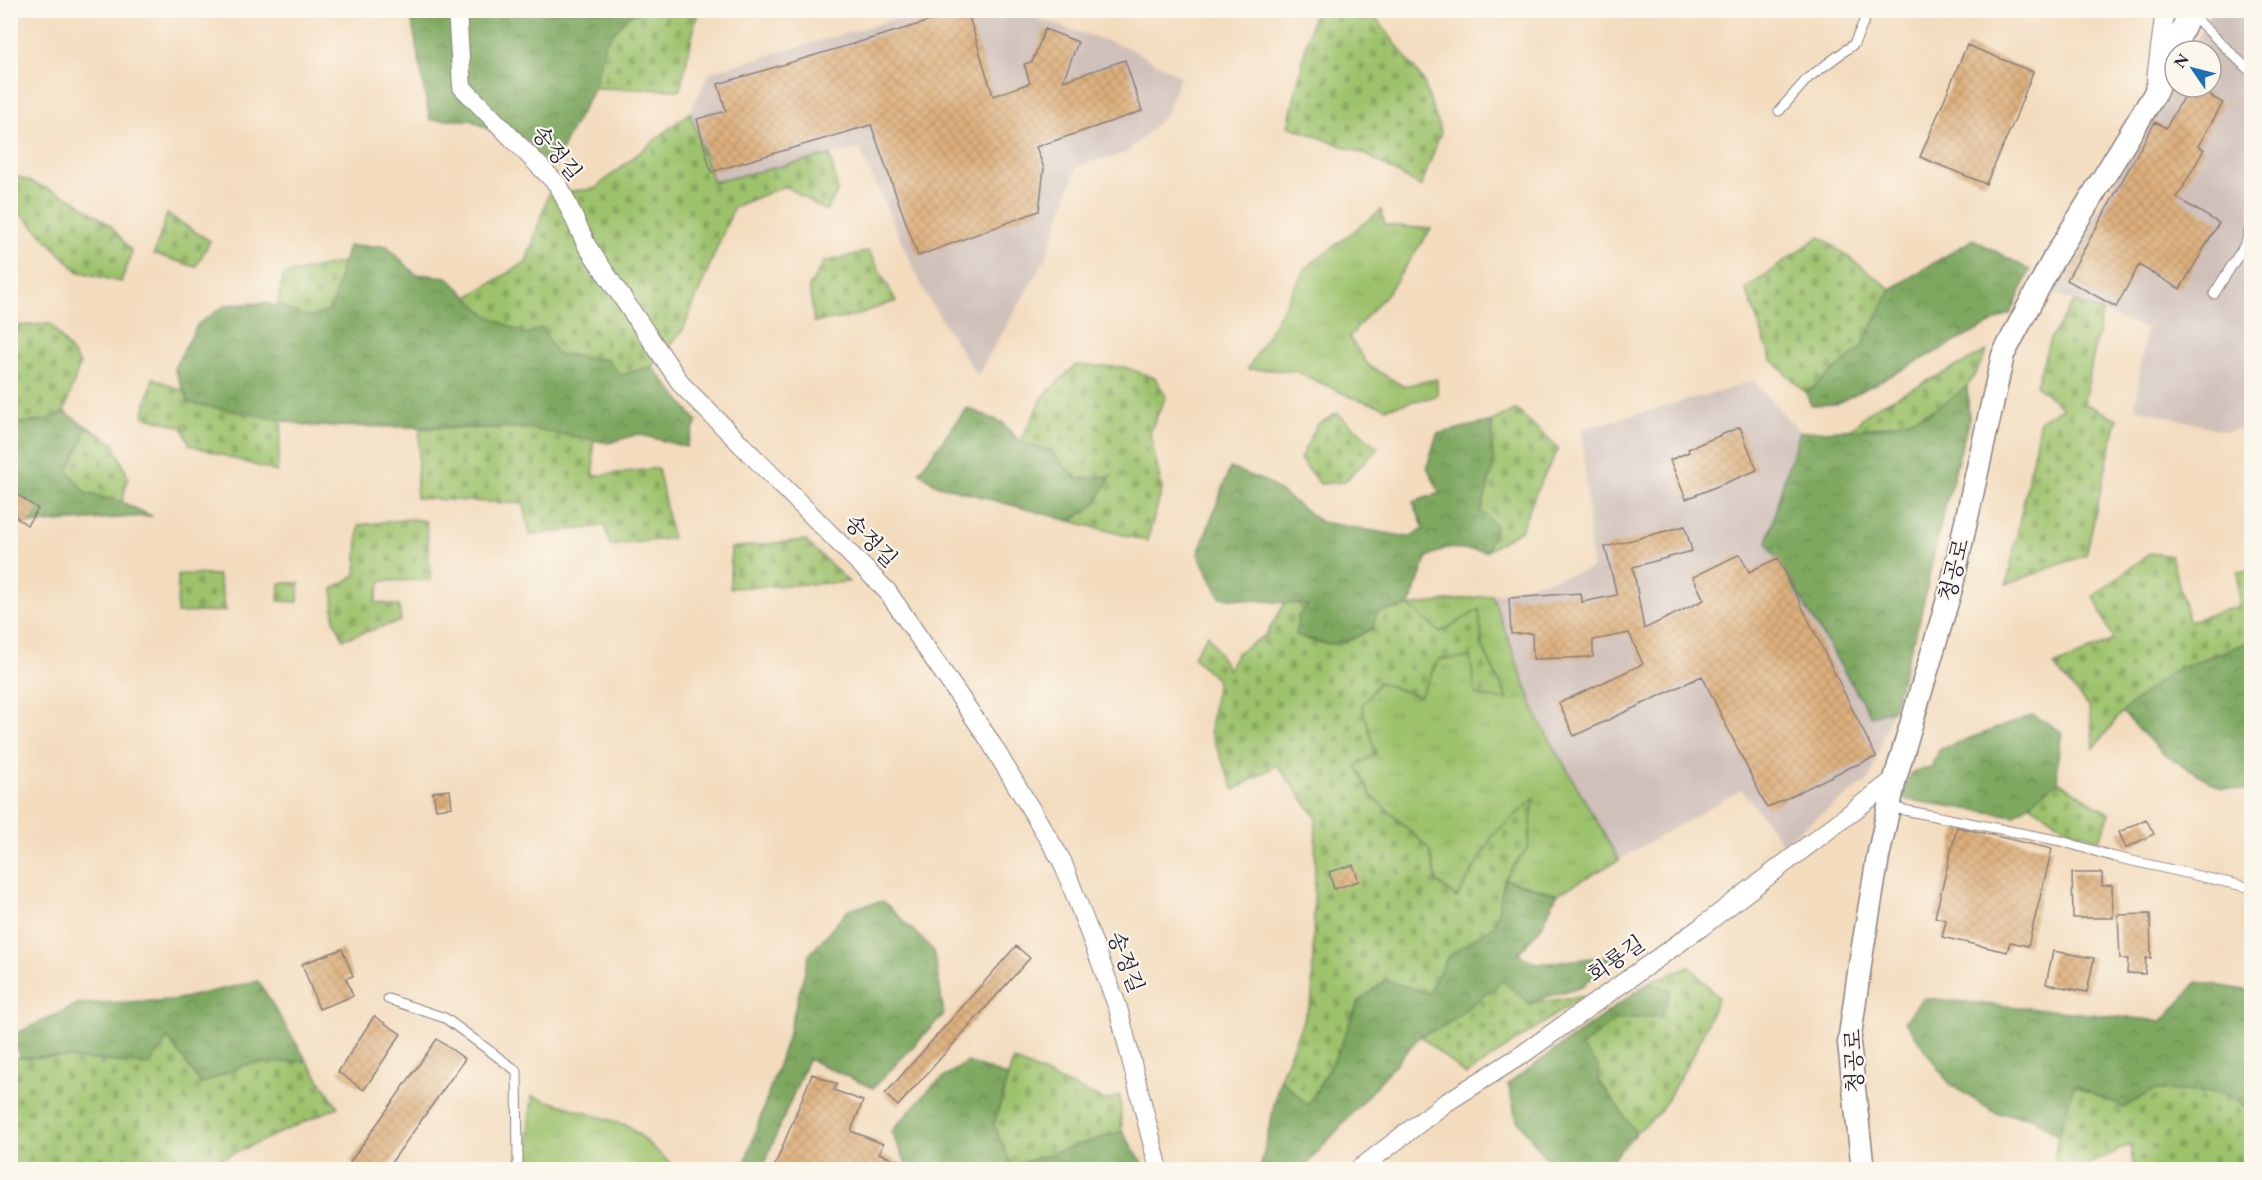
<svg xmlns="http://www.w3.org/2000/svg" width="2262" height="1180" viewBox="0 0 2262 1180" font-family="'EB Garamond','Noto Serif KR',serif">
  <defs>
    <pattern id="grass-tufts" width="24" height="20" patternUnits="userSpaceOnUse" patternTransform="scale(1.5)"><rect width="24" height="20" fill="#9dc26c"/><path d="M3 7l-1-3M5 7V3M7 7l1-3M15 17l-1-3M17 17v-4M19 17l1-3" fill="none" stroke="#87a65e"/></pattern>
    <pattern id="forest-crowns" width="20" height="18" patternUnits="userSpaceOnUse" patternTransform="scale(1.5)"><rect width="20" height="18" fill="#7ea860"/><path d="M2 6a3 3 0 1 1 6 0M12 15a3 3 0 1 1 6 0" fill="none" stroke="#678850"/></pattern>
    <pattern id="cemetery-stones" width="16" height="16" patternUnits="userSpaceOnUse" patternTransform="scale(1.5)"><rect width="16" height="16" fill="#9dc26c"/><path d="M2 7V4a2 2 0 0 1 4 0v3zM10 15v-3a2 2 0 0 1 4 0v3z" fill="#87a65e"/></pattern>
    <pattern id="building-cross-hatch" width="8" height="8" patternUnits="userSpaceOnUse" patternTransform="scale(1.5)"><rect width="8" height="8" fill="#ddaf7b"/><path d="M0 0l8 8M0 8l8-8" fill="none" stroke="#bd966b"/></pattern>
  </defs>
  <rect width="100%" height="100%" fill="#fbf7ec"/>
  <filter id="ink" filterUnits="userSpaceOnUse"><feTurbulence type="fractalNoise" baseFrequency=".0167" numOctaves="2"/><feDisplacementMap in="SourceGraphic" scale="12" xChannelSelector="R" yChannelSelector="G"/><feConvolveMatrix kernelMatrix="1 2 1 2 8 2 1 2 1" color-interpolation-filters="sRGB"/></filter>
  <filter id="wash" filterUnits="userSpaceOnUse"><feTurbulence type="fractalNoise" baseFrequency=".008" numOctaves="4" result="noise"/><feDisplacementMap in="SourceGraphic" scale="24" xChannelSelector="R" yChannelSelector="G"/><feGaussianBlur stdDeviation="1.35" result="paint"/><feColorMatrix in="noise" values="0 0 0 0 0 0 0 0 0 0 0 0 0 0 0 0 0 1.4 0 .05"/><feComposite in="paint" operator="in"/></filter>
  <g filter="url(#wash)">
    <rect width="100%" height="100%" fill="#f3dcbe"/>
    <path fill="#cfc0ba" d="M925 11H1012L1127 47 1180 76 1165 116 1126 153 1077 166 1046 258 977 376 925 293 860 149 713 183 690 112 710 72Z
      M2213 11H2242L2251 17V428L2225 431 2135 408 2146 329 2052 293 2175 77V87H2211V51H2190Z
      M1752 380 1800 432 1784 479 1870 715 1892 710 1870 779 1782 843 1742 789 1619 860 1537 717 1492 595 1592 569 1582 429 1725 390Z"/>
    <path fill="url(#grass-tufts)" stroke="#607254" stroke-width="1.5" d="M1381 210 1385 225 1431 229 1389 291 1349 337 1369 366 1403 386 1437 379V396L1386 408 1351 397 1295 371 1248 369 1306 268Z
      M1492 595 1537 717 1619 860 1557 894 1504 879 1528 847 1494 834 1457 898 1437 882 1429 849 1371 795 1356 766 1376 753 1362 706 1379 682 1439 659 1470 658 1508 699 1482 646 1479 611 1440 632 1409 606Z
      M532 1096 629 1126 677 1169H526Z"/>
    <path fill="url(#forest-crowns)" stroke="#50654e" stroke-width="1.5" d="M410 11H653L629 15 605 43 594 88 564 144 556 166 471 120H430Z
      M1973 239 2030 270 2011 313 1836 404 1811 405 1806 393 1860 349 1891 289Z
      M348 246H387L415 274 447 277 487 315 542 327 557 354 607 360 621 375 652 366 697 421 686 447 638 434 609 443 525 428 311 426 189 403 174 368 198 324 226 305 266 303 311 317 330 310Z
      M1967 386 1969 419 1938 534 1920 619 1892 710 1871 716 1767 543 1784 479 1800 432 1881 428 1927 414Z
      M967 408 1003 423 1020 442 1051 451 1077 479 1113 475 1093 506 1070 521 935 484 919 472Z
      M64 412 86 426 84 438 68 471 86 493 122 502 151 516 11 525V424L47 420Z
      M1492 421 1493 468 1481 512 1496 525 1487 551 1446 548 1427 557 1409 606 1377 613 1374 628C1341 647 1331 649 1296 635L1298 616 1307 605 1220 597 1198 554 1230 468 1267 482 1321 522 1409 537 1424 529 1413 502 1440 493 1427 467 1437 434Z
      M2251 641V791L2221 788 2163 754 2122 712 2170 672Z
      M2033 715 2062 732 2057 764 2058 781 2014 816 1901 799 1911 773 1931 767 1940 749Z
      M1504 879 1557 894 1542 926 1518 954 1538 964 1619 955 1582 986 1529 1003 1503 982 1444 1026 1420 1036 1303 1169 1260 1170 1280 1078 1308 1105 1337 1054 1359 1001 1386 980 1428 993 1448 956 1494 925Z
      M883 901 934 951 944 1014 873 1088 808 1059 762 1169H743L789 1032 809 955 849 909Z
      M258 981 307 1061 247 1064 201 1084 149 1065 58 1057H20L11 1036 78 1004 174 1000Z
      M2197 982 2251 991V1109L2222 1093 2154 1090 2124 1108 2075 1085 2058 1136 2032 1117 1996 1113 1949 1084 1905 1021 1923 998 2162 1021Z
      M1648 983 1671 990 1662 1016 1617 1020 1598 1065 1599 1080 1636 1133 1610 1162 1583 1169H1554L1517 1120 1508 1084Z
      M967 1062 1009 1077 994 1125 1012 1166 1122 1131 1142 1162 1138 1170 909 1169 891 1132 933 1085Z"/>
    <path fill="url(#cemetery-stones)" stroke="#607254" stroke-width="1.5" d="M653 10 698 11 680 90 594 88 605 43 629 15Z
      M1371 11 1423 80 1441 132 1421 187 1367 155 1288 126 1314 11Z
      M690 112 713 182 830 155 838 191 826 211 785 186 734 207 683 330 652 366 621 375 607 360 557 354 542 328 525 334 487 315 468 297 526 262 549 193 594 189Z
      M11 174 73 199 111 226 132 252 121 282 77 271 22 214 11 230Z
      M167 214 210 241 196 267 154 254Z
      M1820 236 1891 289 1860 349 1806 393 1771 359 1746 289Z
      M869 251 896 301 847 318 814 322 809 287 824 262Z
      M343 262 331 310 311 317 277 306 283 275Z
      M2074 302 2102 312 2084 403 2117 419 2086 555 2007 584 2040 420 2063 408 2036 385 2050 339Z
      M51 324 80 364 64 412 47 420 11 424V326Z
      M1987 351C1981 362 1975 378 1966 387 1933 416 1894 428 1850 430L1872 409Z
      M1076 365 1124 367 1155 378 1166 396 1150 432 1162 490 1147 541 1070 521 1093 506 1112 476 1077 479 1051 451 1020 442 1043 397Z
      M153 378 185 392 189 403 282 420 277 472 190 445 182 427 143 416Z
      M1516 409 1559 449 1539 485 1521 530 1487 551 1496 525 1481 512 1493 468 1492 421Z
      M1337 413 1378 448 1344 482 1320 484 1300 459 1317 425Z
      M86 426 114 444 128 477 122 502 86 493 68 471 84 438Z
      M420 428H525L593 440 594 476 658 468 672 538 610 546 605 526 530 535 524 504 416 498Z
      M410 519 426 521 431 580 381 581 375 602 399 606 401 621 343 639 334 619 333 589 356 575 359 525Z
      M805 540 849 582 730 588 731 548Z
      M2150 553 2171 556 2189 621 2239 606 2238 572 2251 570V641L2170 672 2122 712 2094 748 2089 707 2054 666 2113 640 2094 596Z
      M178 574 218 575 226 611 177 613Z
      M280 583H299L298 602 278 601Z
      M1285 603 1308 605 1298 616 1296 635C1331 649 1341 647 1373 628L1377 613 1409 606 1440 632 1479 610 1482 646 1508 700 1476 695 1470 658 1439 659 1419 697 1379 682 1362 706 1376 753 1356 766 1371 795 1429 849 1437 882 1457 898 1494 834 1534 799 1528 847 1504 879 1495 925 1448 956 1428 993 1386 980 1359 1001 1337 1054 1308 1105 1280 1078 1312 999 1316 817 1277 765 1234 790 1210 731 1217 680 1193 657 1208 634 1228 670 1237 653 1266 635Z
      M2058 781 2110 814 2099 840 2066 828 2029 804Z
      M1690 966 1718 997 1697 1048 1660 1112 1636 1133 1599 1080 1598 1065 1581 1047 1617 1019 1662 1016 1671 990 1648 983Z
      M1503 981 1529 1003 1583 996 1466 1075 1420 1036 1444 1026Z
      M168 1038 201 1084 247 1064 307 1061 338 1107 214 1162 163 1170 11 1169V1058L58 1057 149 1065Z
      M1013 1060 1106 1101 1120 1095 1122 1131 1012 1166 994 1125Z
      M2074 1085 2124 1108 2154 1090 2222 1093 2251 1109V1169H2134L2130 1145 2079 1169H2060L2054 1160 2058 1136Z"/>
    <g id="blocks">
      <path fill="url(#building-cross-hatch)" d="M967 10 993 96 1030 83 1024 64 1032 62 1045 29 1078 42 1063 81 1125 60 1142 111 1036 147 1044 168 1039 211 918 256 871 125 711 172 697 119 726 111 718 84Z
        M1967 45 2033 72 2015 119 1986 184 1920 157Z
        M2189 87H2195L2223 103 2198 146 2204 149 2177 198 2219 223 2180 289 2139 265 2116 307 2067 280 2155 122 2166 128Z
        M1740 427 1757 470 1686 499 1670 460 1689 452 1688 449Z
        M10 489 38 509 27 525 10 513Z
        M1685 526 1692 551 1633 567 1644 629 1704 600 1693 577 1740 554 1749 572 1778 558 1876 757 1846 769 1767 808 1702 676 1574 736 1559 703 1643 664 1629 633 1593 640V657L1533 659 1532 633 1511 634 1509 598 1581 593 1582 602 1617 595 1605 547Z
        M450 790 452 807 436 809 433 792Z
        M2146 819 2154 834 2126 848 2119 832Z
        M1957 827 2052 849 2028 946 2010 942 2007 952 1942 937 1946 920 1935 917Z
        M1353 865 1359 881 1334 889 1329 872Z
        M2072 873H2102V886L2112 885 2113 918H2073Z
        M2150 914 2151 958H2146L2145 974 2127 973 2128 959H2120L2118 915Z
        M1016 946 1030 958 898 1106 885 1094Z
        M342 949 353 976 346 978 353 996 319 1009 302 964Z
        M2053 951 2094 958 2087 992 2046 984Z
        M374 1016 401 1034 364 1090 338 1072Z
        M437 1039 465 1059 386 1170H361L350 1162Z
        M812 1074 837 1084 834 1090 863 1101 851 1131 883 1144 879 1153 917 1170H773Z"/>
    </g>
  </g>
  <g filter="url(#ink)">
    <use href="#blocks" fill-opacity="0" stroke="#8a7f7c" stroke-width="1.5"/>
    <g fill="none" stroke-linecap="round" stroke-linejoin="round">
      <defs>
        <path id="service" d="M2190 13 2252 73
          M1779 111 1808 78 1854 44 1869 10
          M2214 294 2246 243 2252 219
          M1889 807 2061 841 2115 857 2252 888
          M388 999 445 1018 517 1071 518 1162 516 1170"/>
        <path id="minor" d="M457 10 462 87 559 186 587 246 682 385 887 591 988 738 1062 861 1118 1008 1159 1170
          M2156 79 2165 10
          M1358 1170 1444 1104 1523 1054 1700 928 1895 779"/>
        <path id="tertiary" d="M1863 1170 1849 1043 1861 958 1878 857 1895 779 1951 589 2003 355 2053 260 2154 95 2191 10"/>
      </defs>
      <use href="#service" stroke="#8a7f7c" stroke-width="11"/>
      <use href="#minor" stroke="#8a7f7c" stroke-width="20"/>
      <use href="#tertiary" stroke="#8a7f7c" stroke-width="25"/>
      <use href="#service" stroke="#fff" stroke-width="9"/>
      <use href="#minor" stroke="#fff" stroke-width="18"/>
      <use href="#tertiary" stroke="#fff" stroke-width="22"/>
    </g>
  </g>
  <g text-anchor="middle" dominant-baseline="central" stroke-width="4.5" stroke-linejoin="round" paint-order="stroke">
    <g font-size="22" fill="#22223b" stroke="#fbf7ec">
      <text transform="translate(557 153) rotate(50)">송정길</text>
      <text transform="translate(871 541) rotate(45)">송정길</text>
      <text transform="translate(1954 570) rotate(-76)">청공로</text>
      <text transform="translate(1616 959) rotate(-35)">회룡길</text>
      <text transform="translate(1126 962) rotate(69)">송정길</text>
      <text transform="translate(1854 1061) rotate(-92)">청공로</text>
    </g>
  </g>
  <rect width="2262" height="1180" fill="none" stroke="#fbf7ec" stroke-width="36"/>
  <g transform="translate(2193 69) rotate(305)"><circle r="28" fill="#fbf7ec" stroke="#a4a2a5" stroke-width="1.5"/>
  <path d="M0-4.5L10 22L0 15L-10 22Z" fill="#1f6fb2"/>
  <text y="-9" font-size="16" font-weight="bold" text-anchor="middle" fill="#22223b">N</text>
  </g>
</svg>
